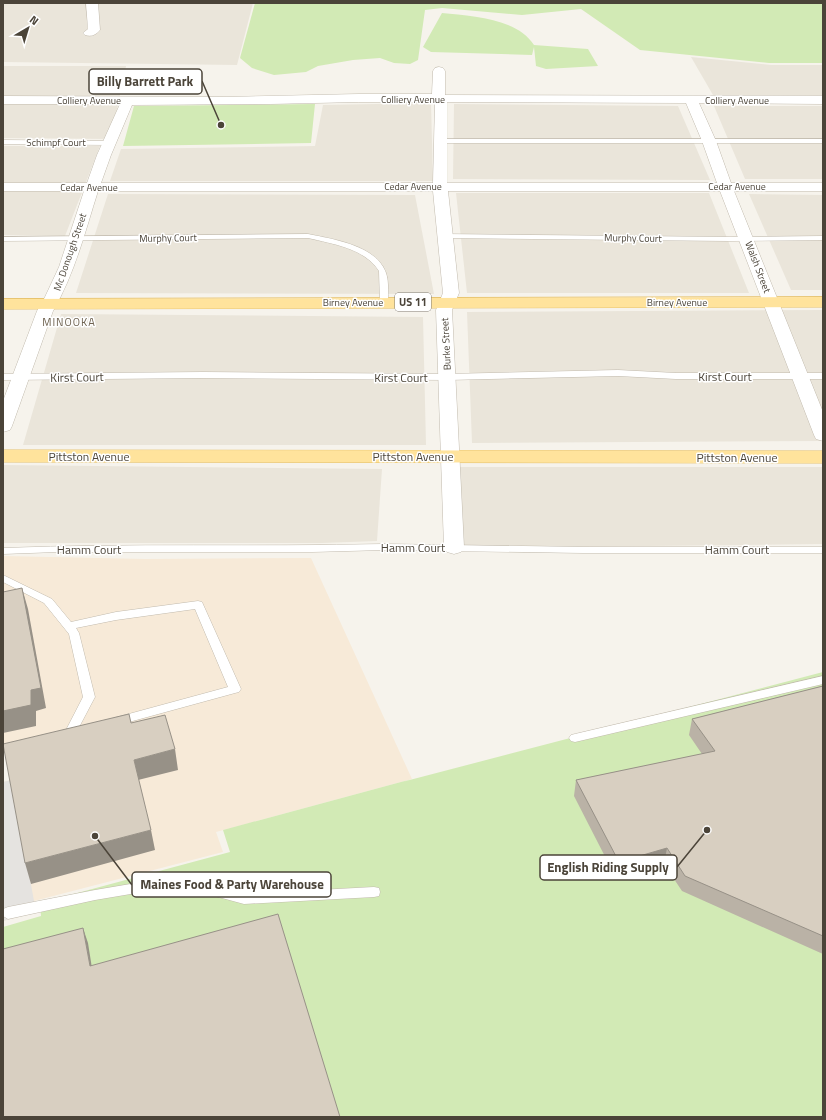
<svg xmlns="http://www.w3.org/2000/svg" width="826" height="1120" viewBox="0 0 826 1120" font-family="'Titillium Web',sans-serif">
  <rect width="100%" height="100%" fill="#f6f3ec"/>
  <path fill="#eae5da" d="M3 3H253L237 65 3 62Z
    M691 57 771 65H823V95H713Z
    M3 66H126L111 139 3 138Z
    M431 103 433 181H110L121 149 315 146 323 105Z
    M454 104 678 106 710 180 453 179Z
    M714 106H823V179H745Z
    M3 146H100L65 236 3 235Z
    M456 193H709L749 293H467Z
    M108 194 415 195 434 294 76 293Z
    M749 194 823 195V290H791Z
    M823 310V441L472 443 467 312Z
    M61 314 423 317 426 445H23Z
    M3 465 382 469 377 541 322 543H3Z
    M458 467H823V544L463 548Z"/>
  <path fill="#f7ead8" d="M3 556 145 559 311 558 412 779 216 832 223 852 34 901V913L3 921V782L11 780 6 753H3Z"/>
  <path fill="#d2eab5" d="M255 3H823V63H769L640 50 581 9 522 15 442 8 425 10 418 60 410 64 394 63 380 58 353 60 318 66 306 72 274 75 252 68 240 58Z
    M442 13C471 16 517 18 534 45L588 49 598 66 546 69 536 66 534 47 532 55 431 52 423 47Z
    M315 104 311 143 123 146 134 106Z
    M823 672V1117H3V927L41 916 40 903 230 852 223 830 412 779 402 782Z"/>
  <path fill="#e5e3e0" d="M12 780 34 901V913L3 921V782Z"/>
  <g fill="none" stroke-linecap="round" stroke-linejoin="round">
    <defs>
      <path id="service" d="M823 139V143H440L437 141 440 139Z
        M3 140 109 141 112 143 109 145 3 144Z
        M308 234C337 240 388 247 388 285 388 291 389 298 387 304H381L380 302 379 271C364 248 333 244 308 238L3 241V237Z
        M441 234 730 237 823 236V240L730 241 444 238 440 236Z
        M618 370 676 373H823V379H676L618 376 447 380 203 378 3 380V374L203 372 447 374Z
        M384 544 583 547H823V553H583L384 550 312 552H57L3 554V548C130 543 257 547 384 544Z
        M3 575 52 599 71 622 116 612 198 601 202 602 241 689 239 692 235 693 118 725 114 724 112 721 114 718 228 687 195 609 116 620 76 628 79 633 95 697 76 733 72 734 68 733 66 730 83 697 69 634 44 603 3 582Z
        M823 676V684L575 742 571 741 569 738 571 735 575 734Z
        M178 876 244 894 374 887 379 888 380 892 379 896 374 897 244 904 178 886 95 900 8 919 3 916V909L8 907 95 890Z"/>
      <path id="minor" d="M86 3H98L100 30C96 35 91 37 85 35L83 33 88 29Z
        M439 67 443 68 445 71V95L823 96V104L699 103 716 141 731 183H823V191H734L823 412V441L816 439 814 435 720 191H448L459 293 452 310 464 547 461 552 454 554 447 552 444 547 436 310 443 293 433 191H98C85 232 75 273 53 311L12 426 10 430 3 432V401L37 311 45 297 59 267 84 191H3V183H87L97 155 120 104H3V96L226 97 359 94H432L433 71 435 68ZM359 102H435L433 183H101L111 155 132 105 270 104ZM447 102 686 103 702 141 717 183H447Z"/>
      <path id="primary" d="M823 297V307L3 309V299Z
        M3 450 823 451V463L3 462Z"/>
    </defs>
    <use href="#service" stroke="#c2bbae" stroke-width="1"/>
    <use href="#minor" stroke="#c2bbae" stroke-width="1"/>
    <use href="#primary" stroke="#e6c16a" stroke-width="1"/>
    <use href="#service" fill="#fff" fill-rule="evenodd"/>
    <use href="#minor" fill="#fff" fill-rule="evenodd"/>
    <use href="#primary" fill="#ffe39c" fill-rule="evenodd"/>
  </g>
  <path fill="#bab2a6" d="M823 686V954L682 891 664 864 616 878 574 796 576 780 702 754 689 735 692 719Z"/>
  <path fill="#979187" d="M22 588 28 609 46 708 36 711V726L3 733V711Z
    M175 749 178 770 138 780 134 760Z
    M151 830 155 850 31 884 25 863Z
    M667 848 664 864 616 878 619 862Z
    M83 928 88 943 94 981 90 966Z"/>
  <path fill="#d8cfc1" stroke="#979187" d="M22 588 41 688 31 690V705L3 711V592Z
    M823 686V936L685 876 667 848 619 862 576 780 715 751 692 719Z
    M129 714 131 723 165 715 175 749 134 760 151 830 25 863 3 744Z
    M278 914 340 1117H3V949L83 928 90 966Z"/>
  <g text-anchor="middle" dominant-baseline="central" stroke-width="3" stroke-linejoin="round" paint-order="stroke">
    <g font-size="10" fill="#4b4439" stroke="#fff">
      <text x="413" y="99">Colliery Avenue</text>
      <text x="89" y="100">Colliery Avenue</text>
      <text x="737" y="100">Colliery Avenue</text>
      <text x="56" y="142">Schimpf Court</text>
      <text x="413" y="186">Cedar Avenue</text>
      <text x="737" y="186">Cedar Avenue</text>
      <text x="89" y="187">Cedar Avenue</text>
      <text transform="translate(168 238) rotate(-1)">Murphy Court</text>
      <text transform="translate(633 238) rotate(1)">Murphy Court</text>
      <text transform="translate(70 252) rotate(-71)">Mc Donough Street</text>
      <text transform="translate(758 267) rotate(69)">Walsh Street</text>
      <text x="353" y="302">Birney Avenue</text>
      <text x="677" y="302">Birney Avenue</text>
      <text transform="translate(446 344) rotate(-93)">Burke Street</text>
    </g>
    <rect fill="#fff" stroke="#817c74" stroke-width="1" x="395" y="293" width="36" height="18" rx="3"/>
    <g font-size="11" font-weight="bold" fill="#4b4439">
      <text x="413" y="302">US 11</text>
    </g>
    <g font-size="11" letter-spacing="1" fill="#6e6250" stroke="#fff">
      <text x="69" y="322">MINOOKA</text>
    </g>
    <g font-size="12" fill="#4b4439" stroke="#fff">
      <text x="725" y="376">Kirst Court</text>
      <text transform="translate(77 377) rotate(-1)">Kirst Court</text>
      <text x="401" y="377">Kirst Court</text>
      <text x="89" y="456">Pittston Avenue</text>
      <text x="413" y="456">Pittston Avenue</text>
      <text x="737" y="457">Pittston Avenue</text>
      <text x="413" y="547">Hamm Court</text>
      <text x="89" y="549">Hamm Court</text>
      <text x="737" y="549">Hamm Court</text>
    </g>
  </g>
  <path fill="none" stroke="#4b4439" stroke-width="1.5" d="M221 125L202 81M707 830L677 867M95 836L132 885"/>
  <g fill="#4b4439" stroke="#fff" stroke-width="1.5">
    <circle cx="221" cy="125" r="4"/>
    <circle cx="707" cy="830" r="4"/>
    <circle cx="95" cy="836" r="4"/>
  </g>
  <g fill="#fff" stroke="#4b4439" stroke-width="1.5">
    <rect x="89" y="69" width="113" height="25" rx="4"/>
    <rect x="540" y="855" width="137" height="25" rx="4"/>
    <rect x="132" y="872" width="199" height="25" rx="4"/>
  </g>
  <g font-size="13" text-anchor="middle" font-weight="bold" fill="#4b4439">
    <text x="145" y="86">Billy Barrett Park</text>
    <text x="608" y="872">English Riding Supply</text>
    <text x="232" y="889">Maines Food &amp; Party Warehouse</text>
  </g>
  <rect width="826" height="1120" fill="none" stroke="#4b4439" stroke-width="8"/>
  <g transform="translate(28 28) rotate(38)" stroke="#ffffff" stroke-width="3" paint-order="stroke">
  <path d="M0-3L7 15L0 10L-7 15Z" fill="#4b4439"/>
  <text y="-6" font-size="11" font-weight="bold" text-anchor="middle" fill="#4b4439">N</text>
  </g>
</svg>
